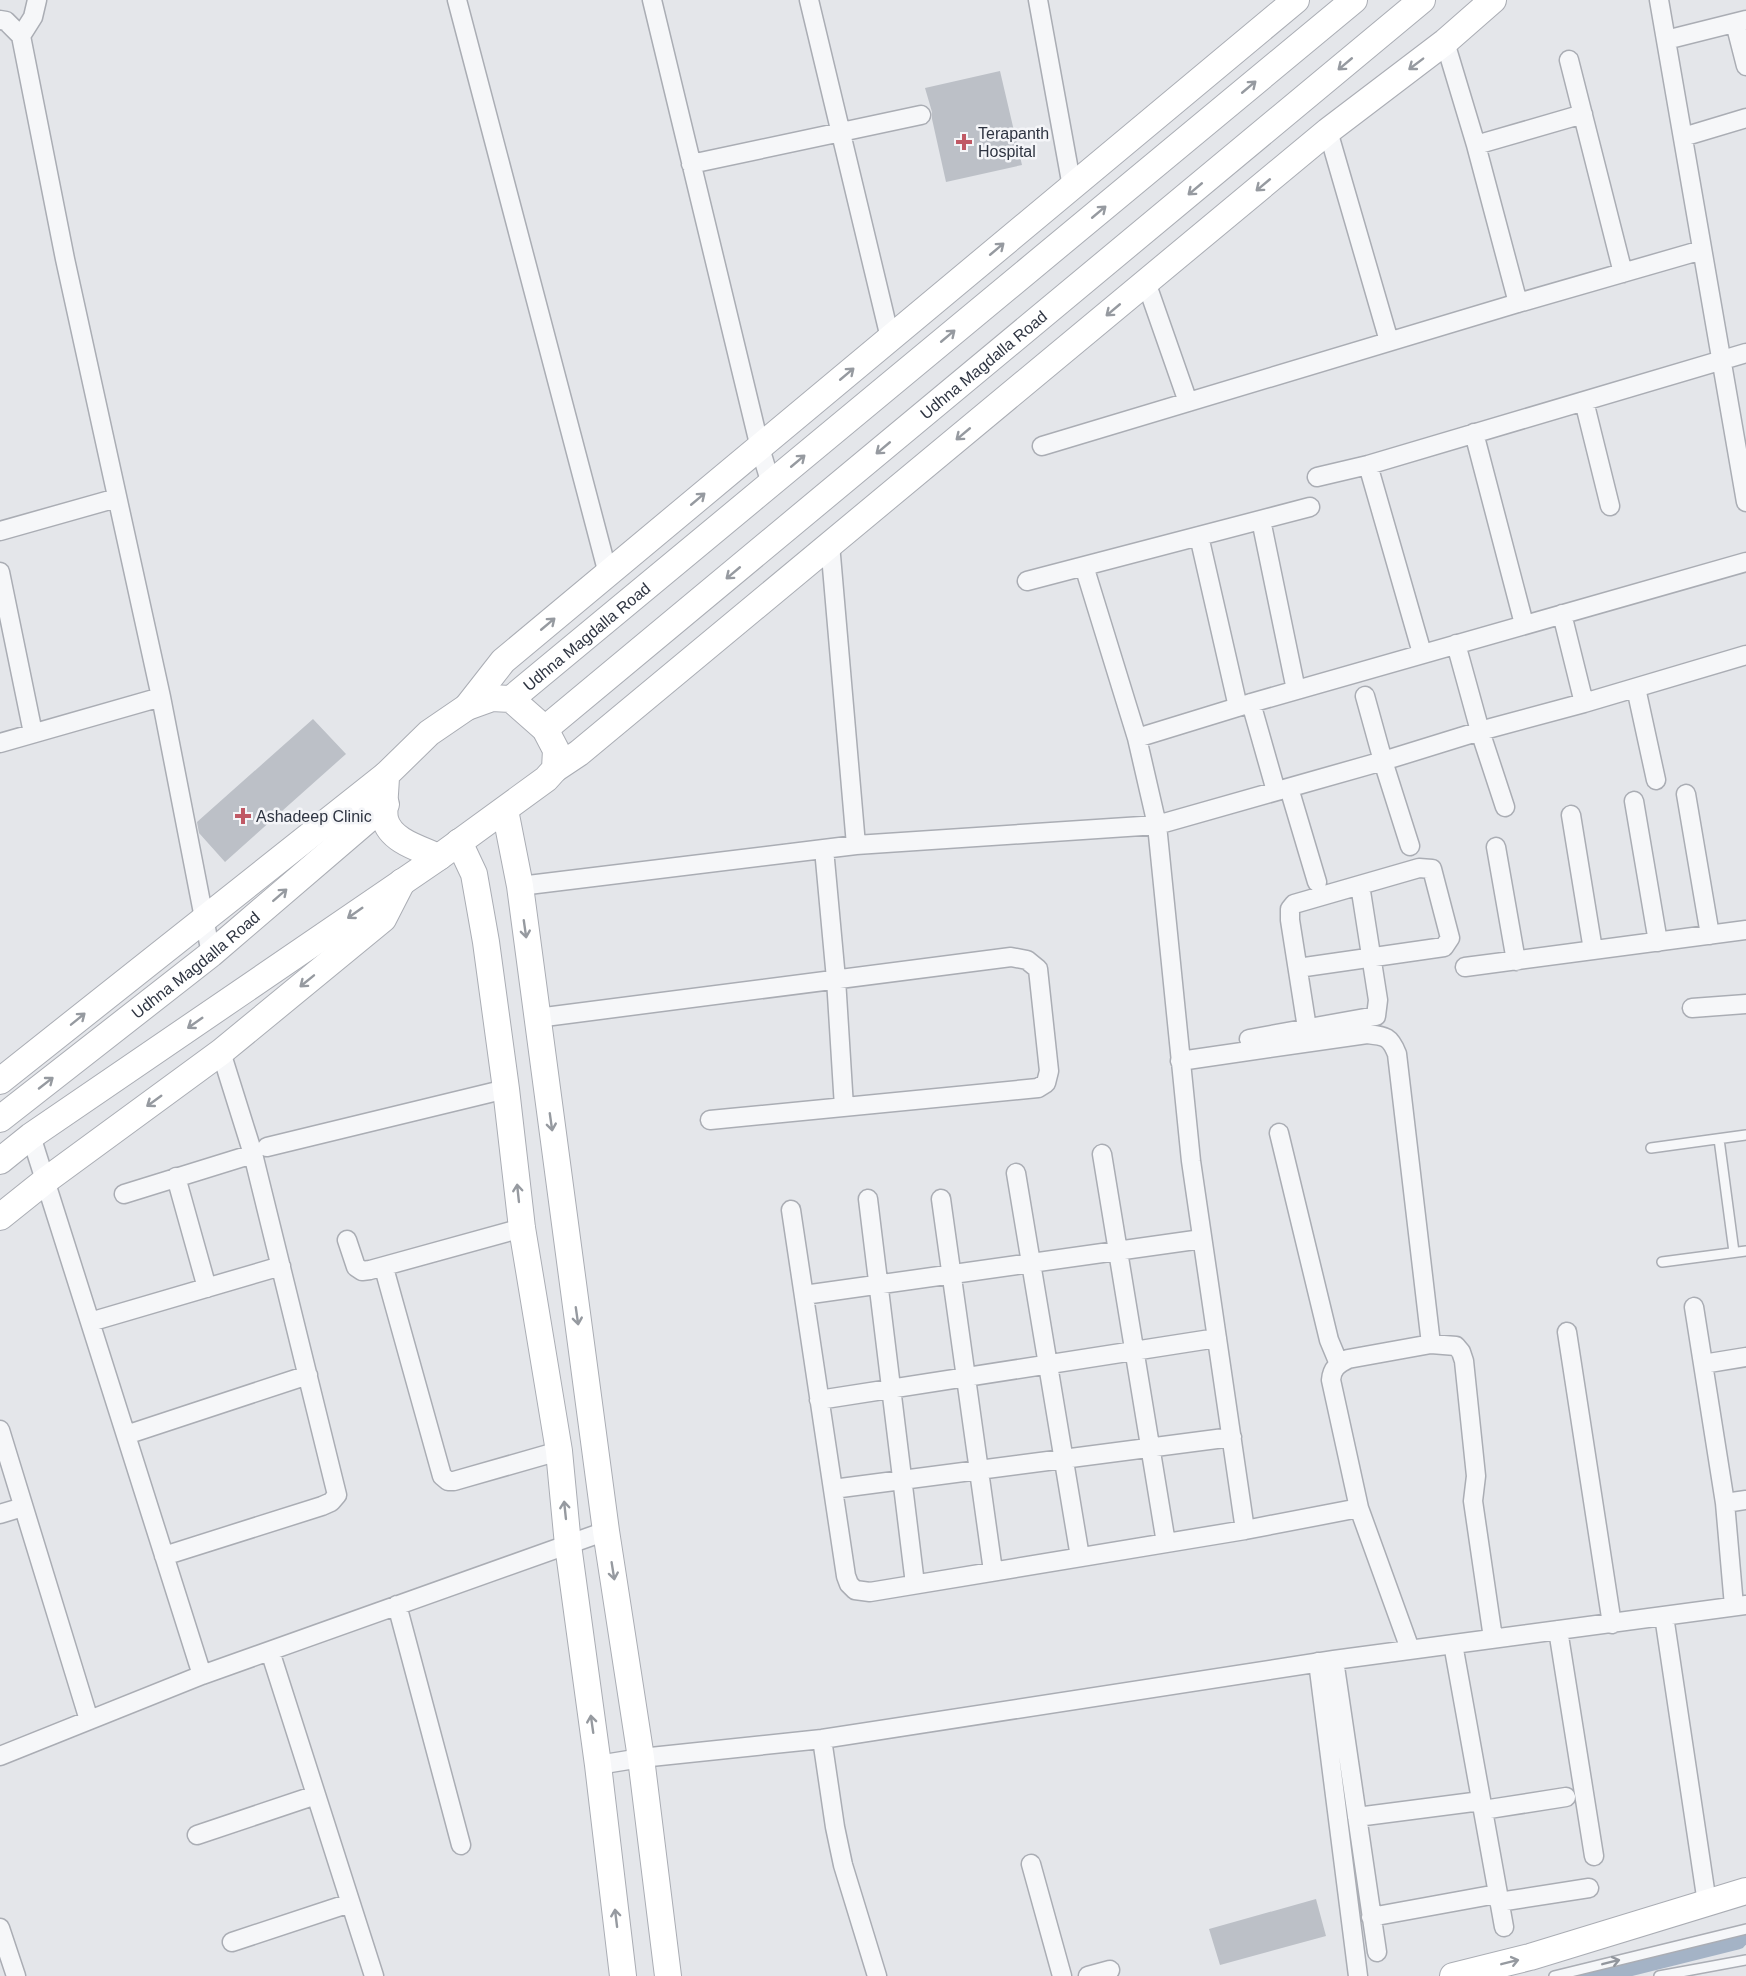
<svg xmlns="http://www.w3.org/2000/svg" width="1746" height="1976" viewBox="0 0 1746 1976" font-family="Helvetica,sans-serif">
  <rect width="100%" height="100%" fill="#e4e6ea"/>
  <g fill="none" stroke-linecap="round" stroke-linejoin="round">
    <path stroke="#a4b3c6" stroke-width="21" d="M1589 1976 1737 1939"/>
  </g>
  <path fill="#bcc0c7" d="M1000 71 1022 165 946 182 932 119V112L925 88Z
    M313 719 346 754 225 862 199 833 197 822Z
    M1316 1899 1326 1936 1220 1965 1209 1929Z"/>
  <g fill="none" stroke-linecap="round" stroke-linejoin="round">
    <defs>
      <path id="lane" d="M1719 1139 1734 1252
        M1651 1148 1746 1135
        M1662 1262 1746 1251
        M1554 1976 1746 1929
        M1659 1976 1746 1960"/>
      <path id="street" d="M457 0 608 574
        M652 0 760 448 771 484
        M809 0 890 338
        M1038 0 1072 187
        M1659 0 1746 502
        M0 20 6 21 21 36 65 259 161 697 211 954
        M1735 23 1746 66
        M21 36 33 17 37 0
        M1666 40 1746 20
        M1445 42 1476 145 1518 303
        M1569 60 1623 273
        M1328 131 1389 341
        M1683 137 1746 118
        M1476 145 1583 114
        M691 164 921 115
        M1146 282 1188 402
        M1584 401 1610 506
        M1474 433 1524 624
        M1042 446 1518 303 1702 250
        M1368 465 1422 653
        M1317 477 1368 465 1746 353
        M1261 520 1296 690
        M0 531 117 498
        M1199 536 1238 707
        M830 544 856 845
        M1084 566 1137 738 1157 825 1191 1161 1245 1530
        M0 572 33 733
        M1027 581 1310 507
        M1562 614 1584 703
        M1456 644 1480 731 1505 807
        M1636 688 1656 780
        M1365 696 1383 761 1410 846
        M1251 703 1276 791
        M1137 738 1251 703 1746 562
        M0 743 161 697
        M1289 788 1317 882
        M1686 794 1710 935
        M1634 801 1658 942
        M1571 815 1593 950
        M1496 847 1516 961
        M824 849 836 979 844 1107
        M520 886 856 845 1157 825 1383 761 1480 731 1584 703 1746 655
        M1465 967 1746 930
        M1298 968 1444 947 1450 938 1432 869 1419 868 1294 904 1290 909V920L1307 1028
        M1692 1008 1746 1004
        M537 1018 1011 957 1027 960 1038 969 1049 1071 1046 1083 1038 1088 710 1120
        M1249 1039 1376 1016 1378 1000 1360 885
        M1180 1061 1367 1034C1385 1036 1390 1036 1397 1054L1431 1344
        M1279 1133 1329 1340 1339 1364
        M31 1136 202 1675
        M267 1147 506 1089
        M1102 1154 1166 1543
        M1016 1173 1080 1557
        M176 1177 207 1288
        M124 1194 253 1154
        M868 1199 915 1584
        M941 1199 993 1571
        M791 1210 846 1576 849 1584 855 1590 870 1592 1245 1530 1359 1508
        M347 1240 356 1267 362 1271 370 1270 522 1228
        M384 1268 442 1476 448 1481H454L559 1451
        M804 1295 1202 1239
        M1694 1307 1725 1503 1734 1606
        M90 1322 281 1266
        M1567 1332 1612 1624
        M1703 1364 1746 1357
        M819 1400 1217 1338
        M0 1430 89 1720
        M126 1435 308 1375
        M833 1489 1232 1437
        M1725 1503 1746 1500
        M0 1514 23 1507
        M164 1556 322 1506 331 1502 337 1495 253 1154 221 1052
        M397 1605 461 1845
        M1664 1616 1707 1903
        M1558 1630 1594 1856
        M1453 1644 1504 1927
        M1410 1649 1359 1508 1331 1380C1332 1368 1338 1364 1348 1359L1431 1344 1456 1346 1461 1352 1464 1361 1476 1476 1473 1501 1493 1638
        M270 1651 374 1976
        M1334 1660 1377 1952
        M1318 1662 1358 1976
        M822 1739 835 1827 843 1865 877 1976
        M0 1756 202 1675 606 1531
        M598 1765 641 1758 822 1739 1334 1660 1746 1605
        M1483 1810 1566 1797
        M1357 1817 1481 1801
        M197 1835 316 1795
        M1031 1864 1062 1976
        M1499 1902 1589 1888
        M1371 1917 1497 1894
        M0 1928 16 1976
        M232 1942 350 1903
        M1088 1976 1110 1970"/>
      <g id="secondary">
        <path d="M492 698 511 699 545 729 556 750 555 769 546 779 439 857C421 849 390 841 385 819 383 809 386 786 386 775L429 733 467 707Z"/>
        <path id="s1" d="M511 699 1354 0"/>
        <path d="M467 707 503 661 1296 0"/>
        <path id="s2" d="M545 729 1422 0"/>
        <path d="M555 769 579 753 1328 131 1445 42 1493 0"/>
        <path d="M505 810 520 886 606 1531 641 1758 668 1976"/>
        <path d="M459 842 474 874 486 942 506 1089 522 1228 559 1451 568 1545 598 1765 623 1976"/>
        <path d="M0 1081 386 775"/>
        <path id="s3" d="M0 1119 211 954 386 804"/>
        <path d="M0 1161 31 1136 439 857"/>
        <path d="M0 1217 45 1181 221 1052 383 919 402 882"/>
        <path d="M1453 1976 1530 1957 1746 1891"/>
      </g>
    </defs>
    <use href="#lane" stroke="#aaadb4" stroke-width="12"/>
    <use href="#street" stroke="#aaadb4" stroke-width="21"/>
    <use href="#secondary" stroke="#aaadb4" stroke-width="28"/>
    <use href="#lane" stroke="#f6f7f9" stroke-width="9"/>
    <use href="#street" stroke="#f6f7f9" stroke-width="18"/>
    <use href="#secondary" stroke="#fff" stroke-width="26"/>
  </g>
  <defs><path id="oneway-shaft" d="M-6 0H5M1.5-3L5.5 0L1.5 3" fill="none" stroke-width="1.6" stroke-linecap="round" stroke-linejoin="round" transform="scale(1.5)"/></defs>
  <g stroke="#969aa0">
    <use href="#oneway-shaft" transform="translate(1345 64) rotate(140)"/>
    <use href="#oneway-shaft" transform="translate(1416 64) rotate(143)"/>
    <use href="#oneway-shaft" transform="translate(1249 87) rotate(-40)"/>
    <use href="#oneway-shaft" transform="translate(1263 185) rotate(140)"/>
    <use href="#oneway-shaft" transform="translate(1195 189) rotate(140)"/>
    <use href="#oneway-shaft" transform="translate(1099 212) rotate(-40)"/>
    <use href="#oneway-shaft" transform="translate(997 249) rotate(-40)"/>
    <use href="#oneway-shaft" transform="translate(1113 310) rotate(140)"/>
    <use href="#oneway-shaft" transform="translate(948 336) rotate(-40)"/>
    <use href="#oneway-shaft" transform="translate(847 374) rotate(-40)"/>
    <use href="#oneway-shaft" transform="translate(963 434) rotate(140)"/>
    <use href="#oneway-shaft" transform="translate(883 448) rotate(140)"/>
    <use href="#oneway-shaft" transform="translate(798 461) rotate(-40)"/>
    <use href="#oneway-shaft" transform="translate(698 499) rotate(-40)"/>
    <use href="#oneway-shaft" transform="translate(733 573) rotate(140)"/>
    <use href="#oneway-shaft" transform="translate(548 624) rotate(-40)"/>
    <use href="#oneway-shaft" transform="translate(280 895) rotate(-41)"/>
    <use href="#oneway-shaft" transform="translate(355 913) rotate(145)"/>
    <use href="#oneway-shaft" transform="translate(525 929) rotate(82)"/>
    <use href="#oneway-shaft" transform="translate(307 981) rotate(141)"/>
    <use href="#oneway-shaft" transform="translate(78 1019) rotate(-39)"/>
    <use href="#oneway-shaft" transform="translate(195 1023) rotate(145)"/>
    <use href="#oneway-shaft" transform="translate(46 1083) rotate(-38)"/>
    <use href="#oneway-shaft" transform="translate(154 1101) rotate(144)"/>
    <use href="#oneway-shaft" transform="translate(551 1122) rotate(82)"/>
    <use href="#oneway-shaft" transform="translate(518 1193) rotate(-96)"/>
    <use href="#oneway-shaft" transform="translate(577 1316) rotate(82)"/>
    <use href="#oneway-shaft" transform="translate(565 1510) rotate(-96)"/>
    <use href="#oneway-shaft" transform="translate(613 1571) rotate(81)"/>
    <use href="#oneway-shaft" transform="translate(592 1724) rotate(-98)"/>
    <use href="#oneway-shaft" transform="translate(616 1918) rotate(-97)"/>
    <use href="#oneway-shaft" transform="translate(1510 1962) rotate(-14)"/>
  </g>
  <use stroke="#92969d" href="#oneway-shaft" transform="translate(1611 1962) rotate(-14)"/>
  <g fill="#c05965" stroke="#f4f5f8" stroke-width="2">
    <path d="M961 133h6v6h6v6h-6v6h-6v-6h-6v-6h6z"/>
    <path d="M240 807h6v6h6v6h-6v6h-6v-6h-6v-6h6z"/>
  </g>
  <g text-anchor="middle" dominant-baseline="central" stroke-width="5" stroke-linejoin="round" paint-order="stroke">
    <g font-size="16" fill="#2e3441" stroke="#f4f5f8" text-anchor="start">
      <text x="978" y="133">Terapanth<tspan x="978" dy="18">Hospital</tspan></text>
      <text x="256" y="816">Ashadeep Clinic</text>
    </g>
    <g font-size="16" fill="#2e3441" stroke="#f4f5f8">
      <text stroke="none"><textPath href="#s2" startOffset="570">Udhna Magdalla Road</textPath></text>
      <text stroke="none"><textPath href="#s1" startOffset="98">Udhna Magdalla Road</textPath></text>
      <text stroke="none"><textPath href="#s3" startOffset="249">Udhna Magdalla Road</textPath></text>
    </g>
  </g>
</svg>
